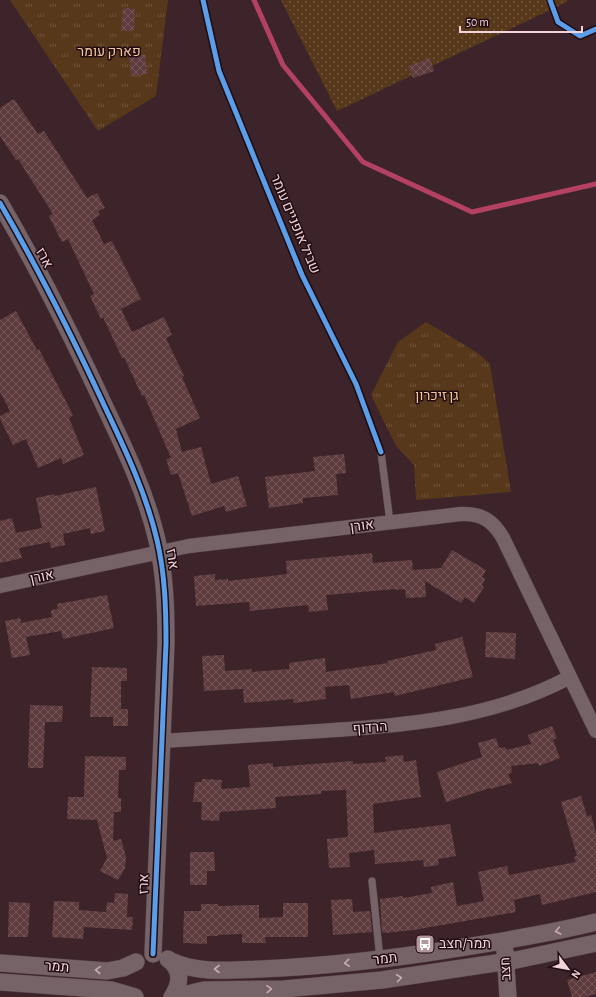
<svg xmlns="http://www.w3.org/2000/svg" width="596" height="997" viewBox="0 0 596 997" font-family="'Alegreya Sans',Heebo,sans-serif">
  <defs>
    <pattern id="grass-dots" width="8" height="8" patternUnits="userSpaceOnUse"><rect width="8" height="8" fill="#58381a"/><path d="M2 2h.1M6 6h.1" fill="none" stroke="#70543b" stroke-width="1.8" stroke-linecap="round"/></pattern>
    <pattern id="park-tufts" width="24" height="20" patternUnits="userSpaceOnUse"><rect width="24" height="20" fill="#58381a"/><path d="M3 7l-1-3M5 7V3M7 7l1-3M15 17l-1-3M17 17v-4M19 17l1-3" fill="none" stroke="#70543b"/></pattern>
    <pattern id="building-cross-hatch" width="8" height="8" patternUnits="userSpaceOnUse"><rect width="8" height="8" fill="#5e3c3e"/><path d="M0 0l8 8M0 8l8-8" fill="none" stroke="#765759"/></pattern>
  </defs>
  <rect width="100%" height="100%" fill="#3c242a"/>
  <path fill="url(#grass-dots)" d="M281 0H567V2L337 111Z"/>
  <path fill="url(#park-tufts)" d="M10 0H168L156 96 98 131Z
    M426 322 478 353 490 364 511 492 416 500 414 465 396 446 371 395 398 342Z"/>
  <g fill="none" stroke-linecap="round" stroke-linejoin="round">
    <path stroke="#b44162" stroke-width="5" d="M254 0 283 65 363 162 472 212 596 184"/>
  </g>
  <path fill="url(#building-cross-hatch)" d="M123 8 135 9 134 31H121Z
    M145 54 148 74 131 76 129 57Z
    M430 58 434 71 413 78 408 66Z
    M14 99 38 134 44 131 87 198 97 193 105 208 98 211 100 215 92 220 104 244 112 241 141 299 121 309 132 332 164 317 172 335 166 338 184 376 182 377 200 418 176 429 182 452 201 447 211 484 238 476 247 506 226 512 224 506 192 516 178 473 171 475 166 459 171 458 144 395 142 396 124 357 122 358 103 317 101 319 90 296 94 294 68 239 62 242 49 216 53 214 18 159 16 160 0 136V108Z
    M16 311 37 350 39 349 73 415 69 418 84 455 63 464 61 458 38 468 26 439 13 445 0 419V416L10 411 0 392V320Z
    M344 454 346 473 336 474 338 495 303 498V503L269 508 265 477 315 471 313 457Z
    M96 487 105 531 91 534 90 528 63 534 65 545 51 548 50 542 19 548 22 558 0 563V521L12 518 16 533 42 528 36 498 54 494 55 496Z
    M452 550 486 570 482 577 485 579 482 585 484 587 474 603 465 597 461 603 425 581 426 597 406 598 405 589 396 590V589L326 595 328 610 309 612 308 605 250 611 249 602 196 606 194 576 215 574V580L228 579V581L287 574 286 561 372 553 373 563 412 560 413 570 441 568Z
    M107 595 114 628 63 639 61 631 26 637 30 655 12 658 5 621 20 618 21 623 52 617 51 610 58 609 57 604Z
    M486 632 516 633 515 659 485 657Z
    M462 637 473 677 395 696 394 692 351 699 349 685 325 687 326 699 294 703 293 699 244 703 243 689 204 691 202 656 224 655 225 671 252 669V672L289 669V663L325 658 326 672 388 663 387 661 436 650 435 644Z
    M92 667 127 668V681H121V709H128V726H113V717H90Z
    M30 705 63 706 62 722H45L43 768H28Z
    M552 726 557 738 553 740 560 758 539 766 538 763 511 766 512 773 508 774 512 783 490 789V788L446 802 437 772 482 757 478 743 496 738 499 748 505 747 507 750 531 744 528 735Z
    M403 755 404 762 416 760 421 797 373 804 374 833 450 824 456 856 438 859 439 865 424 867 423 860 375 864 374 850 349 853 350 867 329 868 327 839 348 837 346 790 321 791V794L275 797 276 808 220 812 219 821 201 820 202 802H193L195 782H202V779L222 780 221 789 250 787 248 765 273 763V767L353 761V764L386 762 385 757Z
    M85 756 126 757V770H119L118 798H121V812H114L113 841 121 839 126 857 125 868 118 880 100 871 107 858 97 820 67 819 68 797H84Z
    M581 796 587 816 591 815 596 833V892L542 905 540 894 514 900 516 912 414 930 384 933 382 932 380 899 403 896V898L432 893 431 887 453 882 457 906 484 901 478 872 507 866 509 875 576 862 574 857 577 856 561 802Z
    M190 852H214L215 871H207V885H190Z
    M115 893 128 894 127 917H133L132 930 84 927 83 939 52 937 54 901 79 902V910L106 912 107 902 114 903Z
    M352 899 353 912 370 911 372 932 333 935 331 900Z
    M9 902 30 903 28 937H8Z
    M283 903H308V937H265L266 943H242V934L218 935V936H207V944L183 943 184 911H201V904H218V906L259 905V918L283 917Z
    M596 972V994L585 997H572L567 980Z"/>
  <g fill="none" stroke-linecap="round" stroke-linejoin="round">
    <defs>
      <path id="service" d="M381 452 390 522
        M372 881 380 959"/>
      <path id="minor" d="M0 586 189 546 461 514C482 513 493 521 503 538L596 731
        M162 741C215 738 267 734 320 731 406 725 492 719 570 677"/>
      <path id="tertiary" d="M0 203C38 268 72 336 104 405 125 449 146 493 157 540 165 574 166 608 166 643L153 954
        M505 951 508 997
        M168 959C182 969 181 984 172 997
        M171 961C198 974 232 970 261 969 330 966 398 958 465 947 509 940 553 933 596 922
        M0 963 107 971 123 968 136 962
        M0 982 111 990 135 997
        M175 997 204 990 284 989 382 980 516 960 596 943"/>
    </defs>
    <use href="#service" stroke="#574146" stroke-width="8"/>
    <use href="#minor" stroke="#574146" stroke-width="15"/>
    <use href="#tertiary" stroke="#574146" stroke-width="18"/>
    <use href="#service" stroke="#766367" stroke-width="7"/>
    <use href="#minor" stroke="#766367" stroke-width="14"/>
    <use href="#tertiary" stroke="#766367" stroke-width="17"/>
    <defs>
      <path id="cycleway" d="M203 0 219 71 302 275 356 384 381 452
        M550 0 558 22 580 36 596 29
        M0 203C38 268 72 336 104 405 125 449 146 493 157 540 165 574 166 608 166 643L153 954"/>
    </defs>
    <use href="#cycleway" stroke="#200c11" stroke-width="8"/>
    <use href="#cycleway" stroke="#5a9eea" stroke-width="5"/>
  </g>
  <defs><path id="oneway-chevron" d="M-2-3.5L2.5 0L-2 3.5" fill="none" stroke-width="1.6" stroke-linecap="round" stroke-linejoin="round"/></defs>
  <g stroke="#c6acb0">
    <use href="#oneway-chevron" transform="translate(558 931) rotate(167)"/>
    <use href="#oneway-chevron" transform="translate(347 963) rotate(174)"/>
    <use href="#oneway-chevron" transform="translate(217 969) rotate(180)"/>
    <use href="#oneway-chevron" transform="translate(98 970) rotate(-177)"/>
    <use href="#oneway-chevron" transform="translate(399 978) rotate(-7)"/>
    <use href="#oneway-chevron" transform="translate(269 989) rotate(-2)"/>
  </g>
  <defs>
    <symbol id="bus-square" viewBox="-11 -11 22 22"><rect x="-9" y="-9" width="18" height="18" rx="4" fill="#b2969b" stroke="#200c11"/><path d="M-5-6H5V4H4V6H2V4H-2V6H-4V4H-5ZM-3.5-4V0h7V-4ZM-3.5 1.2v1.5H-2V1.2ZM2 1.2v1.5H3.5V1.2Z" fill="#fff"/></symbol>
  </defs>
  <g fill-rule="evenodd">
    <use href="#bus-square" x="414" y="933" width="22" height="22"/>
  </g>
  <g text-anchor="middle" dominant-baseline="central" stroke-width="3" stroke-linejoin="round" paint-order="stroke">
    <g font-size="14" fill="#f3c69a" stroke="#200c11">
      <text x="109" y="52">פארק עומר</text>
      <text x="437" y="396">גן זיכרון</text>
    </g>
    <g font-size="14" fill="#f1d3d8" stroke="#200c11">
      <text transform="translate(295 224) rotate(67)">שביל אופניים עומר</text>
      <text transform="translate(44 258) rotate(62)">ארז</text>
      <text transform="translate(362 526) rotate(-7)">אורן</text>
      <text transform="translate(172 559) rotate(81)">ארז</text>
      <text transform="translate(42 577) rotate(-12)">אורן</text>
      <text transform="translate(370 728) rotate(-4)">הרדוף</text>
      <text transform="translate(144 884) rotate(-88)">ארז</text>
      <text transform="translate(385 959) rotate(-7)">תמר</text>
      <text transform="translate(57 967) rotate(4)">תמר</text>
      <text transform="translate(506 969) rotate(-93)">חצב</text>
    </g>
    <g font-size="14" fill="#f1d3d8" stroke="#200c11" text-anchor="start">
      <text x="439" y="944">תמר/חצב</text>
    </g>
  </g>
  <g transform="translate(568 969) rotate(122)" stroke="#200c11" stroke-width="3" paint-order="stroke">
  <path d="M0-3L7 15L0 10L-7 15Z" fill="#f1d3d8"/>
  <text y="-6" font-size="11" font-weight="bold" text-anchor="middle" fill="#f1d3d8">N</text>
  </g>
  <path d="M460 26v6h122v-6" fill="none" stroke="#f1d3d8" stroke-width="2"/>
  <text x="466" y="26" font-size="12" fill="#f1d3d8" stroke="#200c11" stroke-width="3" paint-order="stroke">50 m</text>
</svg>
